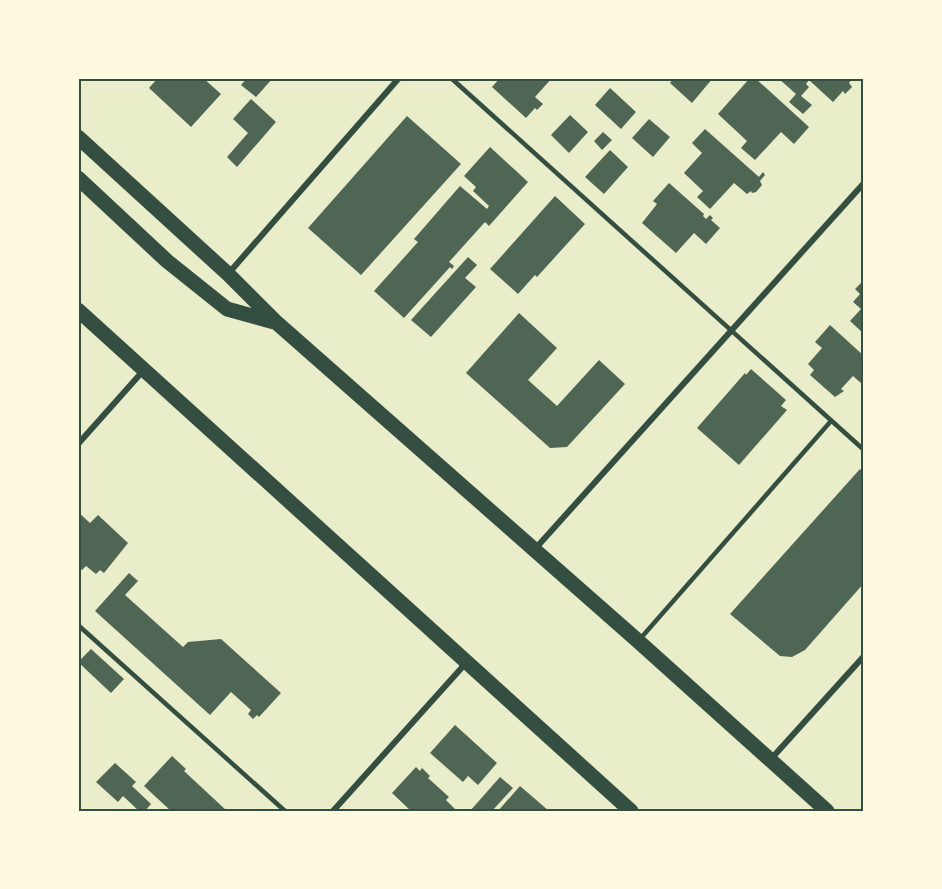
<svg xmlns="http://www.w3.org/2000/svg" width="942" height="889" viewBox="0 0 942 889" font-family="'Sofia Sans Condensed',sans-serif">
  <rect width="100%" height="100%" fill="#e9edc9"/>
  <path fill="#4f6655" d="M158 78H203L221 94 191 127 149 88Z
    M247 78H273L256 97 241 85Z
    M500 78H552L535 97 543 104 537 110 535 108 526 118 492 87Z
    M674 78H713L692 103 670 83Z
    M750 78H755L809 127 794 144 781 132 755 160 741 148 747 141 718 114Z
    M778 78H853L849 83 852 87 845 94 843 91 833 102 809 80 806 84 809 87 801 96 812 105 803 114 789 102 796 94Z
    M610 88 636 112 621 129 595 105Z
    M251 99 276 122 237 167 227 157 248 133 233 119Z
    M570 115 588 132 569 153 551 135Z
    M407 116 461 164 361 275 308 228Z
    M649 119 670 137 653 157 632 138Z
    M705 129 759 177 763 172 765 175 760 181 762 185 756 192 752 193 751 191 747 194 734 183 710 209 697 197 703 191 684 173 702 153 692 143Z
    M603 132 612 140 602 150 594 141Z
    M490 147 528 182 489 226 485 222 449 262 454 266 452 269 450 267 404 318 374 291 418 242 414 239 460 186 487 209 489 206 473 191 476 187 464 176Z
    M610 150 628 167 604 194 585 177Z
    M669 183 704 214 703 216 706 219 710 215 713 218 711 220 720 228 706 244 694 233 676 253 642 223 657 204 653 201Z
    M555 196 585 224 537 277 535 275 518 294 490 269Z
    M468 257 477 265 465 278 476 287 431 337 411 320Z
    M864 280V334L850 321 861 309 853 302 860 294 855 289Z
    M519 313 557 348 528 380 557 406 599 360 625 384 567 447 550 448 466 373Z
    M830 325 864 356V382L862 384 853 376 841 389 844 391 835 397 810 375 814 370 808 364 822 348 815 342Z
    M751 369 786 400 781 406 787 410 739 465 697 428 745 373 746 375Z
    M860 469 864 473V583L805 650 792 657 780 656 730 614Z
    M78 512 90 523 98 515 128 543 104 573 100 570 96 574 86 566 82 570 78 567Z
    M129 573 138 581 125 595 183 647 188 642 221 639 281 693 259 717 257 715 253 719 248 714 251 710 231 692 210 715 95 611Z
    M91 649 124 679 111 693 78 662Z
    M455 725 497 763 478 785 468 776 463 782 430 753Z
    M172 756 186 769 184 771 227 811H171L144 786Z
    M115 763 136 782 132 786 151 804 145 811H139L123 796 118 802 96 782Z
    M416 767 420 771 422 768 430 776 428 778 449 797 446 800 457 811H411L392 793Z
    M500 777 513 788 492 811H470Z
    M520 786 549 811H498Z"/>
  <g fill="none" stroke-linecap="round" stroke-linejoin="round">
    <path stroke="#344e41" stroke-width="4.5" d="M451 78 864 450
      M78 625 285 811
      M640 639 831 421"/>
    <path stroke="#344e41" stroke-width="6" d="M228 274 399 78
      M78 444 143 371
      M535 549 864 183
      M771 759 864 656
      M333 811 466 663"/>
    <path stroke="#344e41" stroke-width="15" d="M78 137 228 274 277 323 638 641 827 811
      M78 178 167 261 227 309 274 322
      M78 310 631 811"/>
  </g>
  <rect width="942" height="889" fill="none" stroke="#fefae0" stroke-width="159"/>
  <rect x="80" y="80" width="782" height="730" fill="none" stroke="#344e41" stroke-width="2"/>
</svg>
